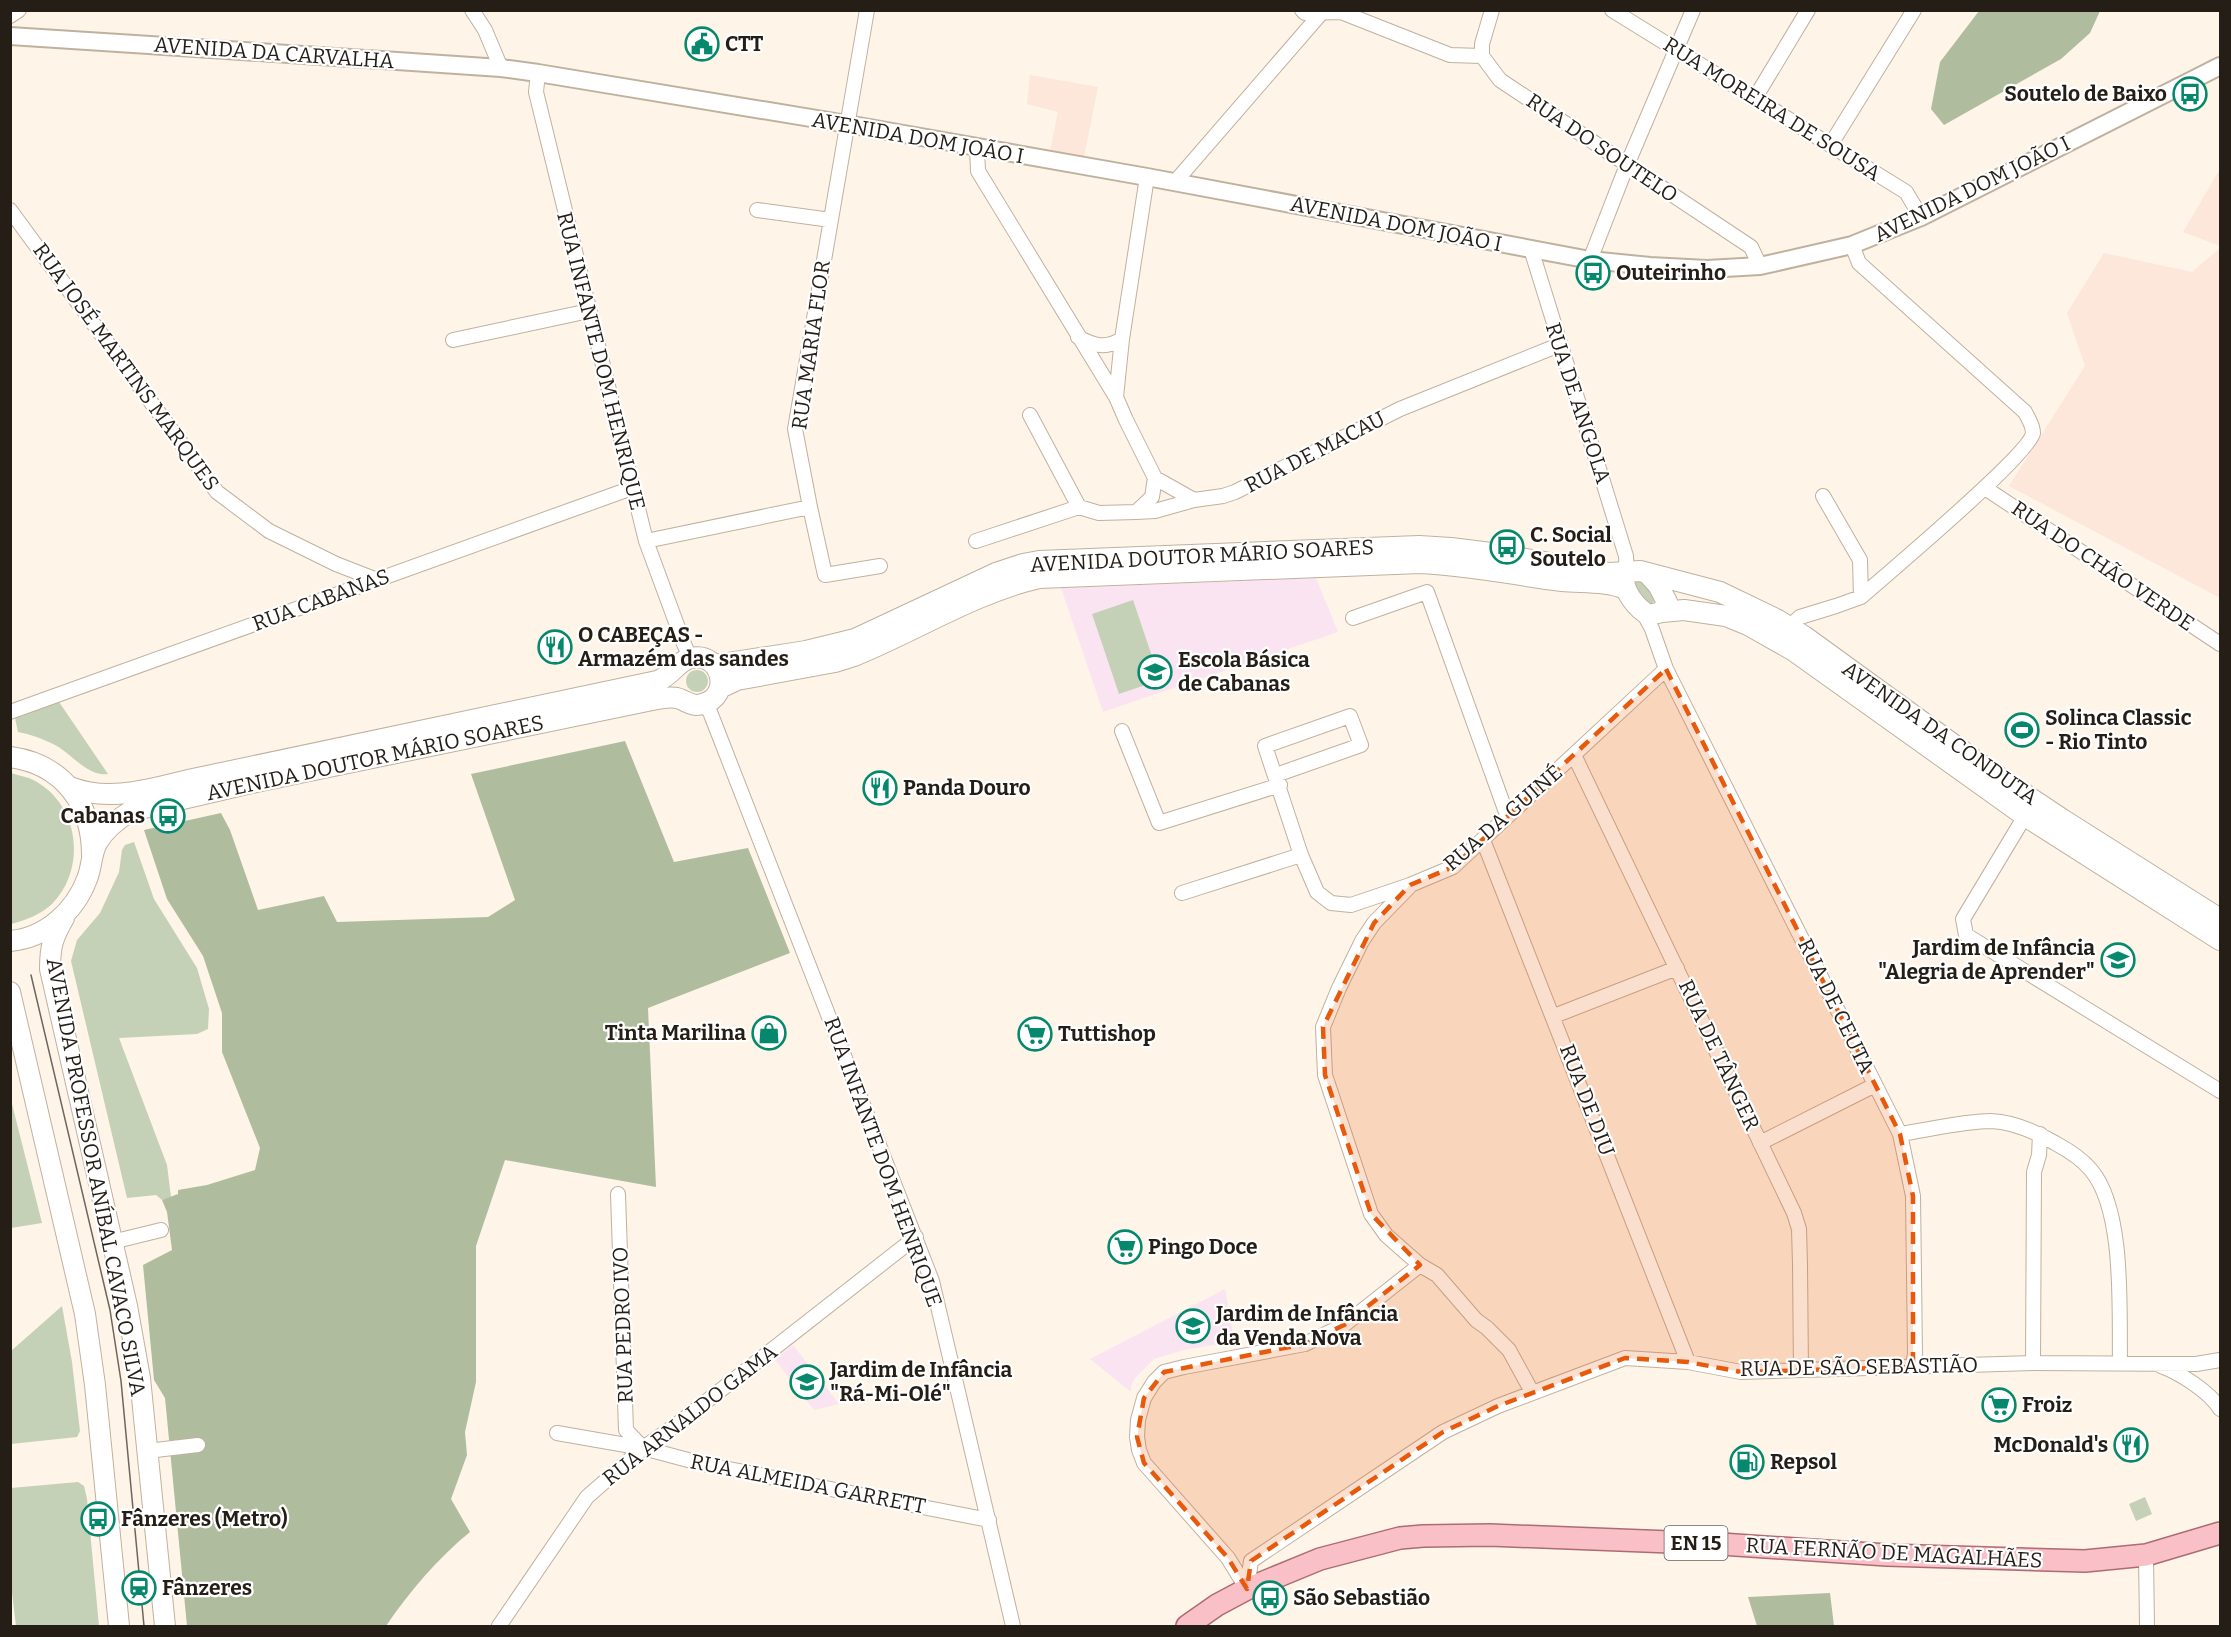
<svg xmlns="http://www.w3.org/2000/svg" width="2231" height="1637" viewBox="0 0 2231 1637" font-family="Bitter,serif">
  <rect width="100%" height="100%" fill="#fef4e8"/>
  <path fill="#fde6da" d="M1030 75 1098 87 1084 157 1050 151 1058 112 1027 104Z
    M2220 169V246L2183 232Z
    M2220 248V598L2009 486 2085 366 2067 313 2104 253 2192 272Z"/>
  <path fill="#fbe4f2" d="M1316 578 1338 632 1103 712 1061 588Z
    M1225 1289 1235 1345 1230 1342 1184 1350 1154 1359 1135 1378 1131 1387V1392L1090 1359Z
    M793 1345 839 1404 814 1410 775 1360Z"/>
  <path fill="#c5d1b6" d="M1638 578 1648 587 1655 600 1651 605 1632 586 1635 580Z
    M1133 600 1160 680 1119 694 1092 614Z
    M686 681a11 11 0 1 1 22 0a11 11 0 1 1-22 0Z
    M57 699 108 774C88 777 72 754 55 745 43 739 30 734 18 732L15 718Z
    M11 773C16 775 23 776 29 778 78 799 89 866 52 904 40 915 26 920 11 924Z
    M134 842 154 899 197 968 209 1009 208 1029 197 1034 119 1038 167 1165 171 1197 162 1200 156 1195 127 1198 71 961 77 940 100 913 119 872 122 850 125 845Z
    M10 1096 42 1223 11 1228H10Z
    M62 1306 72 1362 80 1431 77 1437 11 1444V1351Z
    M78 1482 84 1486 87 1499 99 1626H16L10 1576 11 1488Z
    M2145 1497 2152 1514 2136 1521 2129 1504Z"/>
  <path fill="#afbd9e" d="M1979 11V10L2100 11 2090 33 2061 59 1944 125 1931 109 1940 62Z
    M625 741 674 862 748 848 790 953 648 1008 656 1187 505 1160 476 1246V1382L465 1432 467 1455 451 1499 470 1532C438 1558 409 1592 386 1626H187L165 1398 154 1380 143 1265 172 1250 167 1212 162 1200 178 1194V1190L207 1185 255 1170 260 1148 222 1052V1013L203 956 167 899 144 830 221 813 230 830 258 910 324 896 337 922 488 917 515 900 471 774Z
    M1830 1593 1834 1626H1757L1748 1597Z"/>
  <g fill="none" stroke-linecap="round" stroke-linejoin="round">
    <defs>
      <path id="minor" d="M472 10 485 30 501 68
        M867 10 795 429 810 507 825 575 880 566
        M1302 10 1305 13 1341 12 1450 55 1482 56
        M1492 10 1482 44V56L1500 80 1751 247 1760 266
        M1612 10 1906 192 1921 217
        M10 16 19 10
        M538 73 536 92 646 541 684 644 688 653 694 657
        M1755 98 1808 10
        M1831 144 1914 10
        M977 148 978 171 1116 397 1126 420 1155 478 1194 500 1223 496 1235 492 1400 409 1559 345
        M1175 182 1324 10
        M10 210 217 492 269 531 336 564 377 580
        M757 210 831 220
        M1531 249 1626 556 1627 575
        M1590 260 1627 165 1693 10
        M1078 337C1094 346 1106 349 1122 339
        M453 340 589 311
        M1116 397 1122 339 1147 177
        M1030 415 1079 507
        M1985 488 2220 644
        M1823 496 1860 560 1861 597
        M1136 512 1152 497 1155 478
        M646 541 810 507
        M976 541 1079 507 1099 513 1136 512 1155 511 1194 500
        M1643 612 1652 629 1666 669 1900 1134 1913 1196 1915 1353 1913 1367
        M1353 618 1427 592 1507 815
        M1789 627 1800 617 1836 606 1861 597C1886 575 2030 454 2033 433 2033 425 2028 418 2025 412L1859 263 1852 245
        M703 704 710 712 932 1281 1013 1626
        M10 712 632 488
        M1122 731 1159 823 1280 785
        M1574 755 1794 1213 1799 1229 1800 1264 1801 1370
        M1276 775 1361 745 1350 716 1265 746 1301 855 1317 892 1331 903 1351 905 1410 885 1453 867 1666 669
        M2025 816 1963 919 1966 935 2220 1091
        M1483 840 1688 1362
        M1409 887 1374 923 1362 941 1339 988 1323 1027 1325 1075 1371 1214 1386 1235 1420 1265 1437 1275 1476 1320 1487 1328 1509 1350 1532 1392
        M1182 893 1301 855
        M1554 1016 1677 968
        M1900 1134C1927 1130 1965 1121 1991 1121 2014 1122 2036 1132 2055 1143 2068 1150 2082 1159 2091 1170 2125 1210 2119 1311 2120 1362
        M1760 1143 1875 1085
        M618 1194 626 1430 643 1448
        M112 1242 161 1230
        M2033 1363 2034 1172 2039 1155 2040 1134
        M2161 1366C2180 1373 2210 1392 2220 1409
        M557 1433 643 1448 703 1464 989 1520
        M147 1451 198 1445
        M2146 1555 2147 1626
        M1247 1589 1251 1561 1443 1432 1498 1406 1625 1358 1688 1362 1741 1372 2033 1363 2196 1364 2220 1360
        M1247 1589 1228 1558 1144 1463 1139 1450 1137 1437 1138 1420 1144 1398 1154 1382 1164 1372 1184 1367 1305 1344 1344 1325 1420 1265
        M499 1626 587 1497 643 1448 680 1422 916 1237"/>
      <path id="tertiary" d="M10 36 397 61 501 68 538 73 847 124 1147 177 1590 260 1650 266 1707 269 1760 266 1852 245 1921 217 2220 66"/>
      <path id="secondary" d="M1647 573 1658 585 1667 602 1662 612
        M1624 579C1624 592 1637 609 1649 615L1662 612 1684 610 1726 616 1748 625 1794 651 2025 816 2220 940
        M715 665 806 651 855 639 996 573 1023 564 1039 561 1419 546 1451 548 1491 553 1610 573 1640 571 1720 592 1778 620 1804 636 1990 771 2062 819 2220 919
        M720 688 737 680 835 662 854 656C916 631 974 593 1039 578L1420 563C1468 565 1515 575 1562 581 1583 583 1606 581 1626 589
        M10 757C63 764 92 804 92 855
        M64 918C53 937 50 946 50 969L127 1306 140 1378 165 1626
        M10 941C46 938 75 911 87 879 92 867 91 854 97 843 105 829 118 819 131 811L256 782 657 699C664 698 673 696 680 699 688 702 693 707 702 704 733 697 722 651 691 658 677 661 671 677 657 681L193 779C152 788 111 803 70 787
        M10 992 85 1314 95 1385 119 1626"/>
      <path id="primary" d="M1187 1626 1217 1605 1247 1589 1320 1559 1400 1538 1423 1536 1490 1535 1721 1544 1887 1555 2085 1561 2146 1555 2220 1533"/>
    </defs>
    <use href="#minor" stroke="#c0b19e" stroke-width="16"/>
    <use href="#tertiary" stroke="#c0b19e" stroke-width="20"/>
    <use href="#secondary" stroke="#c0b19e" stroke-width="22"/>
    <use href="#primary" stroke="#ad6c71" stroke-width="24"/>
    <use href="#minor" stroke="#fff" stroke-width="14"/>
    <use href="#tertiary" stroke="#fff" stroke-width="16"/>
    <use href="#secondary" stroke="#fff" stroke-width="20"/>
    <use href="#primary" stroke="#fac0c7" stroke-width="21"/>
    <path stroke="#6d665d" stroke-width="1.5" d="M31 975 110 1310 121 1381 144 1626"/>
  </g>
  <path fill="#e8590c" fill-opacity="0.2" stroke="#e8590c" stroke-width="4.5" stroke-dasharray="12 8" stroke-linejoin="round" d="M1666 669 1900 1134 1913 1196V1367L1741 1372 1688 1362 1625 1358 1498 1406 1443 1432 1251 1561 1247 1589 1228 1558 1144 1463 1137 1437 1144 1398 1164 1372 1305 1344 1344 1325 1420 1265 1371 1214 1325 1075 1323 1027 1374 923 1410 885 1453 867Z"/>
  <defs>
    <symbol id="civic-ring" viewBox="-11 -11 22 22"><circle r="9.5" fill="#fff" stroke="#06886c" stroke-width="1.5"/><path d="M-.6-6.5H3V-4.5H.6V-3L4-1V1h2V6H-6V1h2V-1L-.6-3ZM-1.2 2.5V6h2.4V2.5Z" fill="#06886c"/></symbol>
    <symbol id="bus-ring" viewBox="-11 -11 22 22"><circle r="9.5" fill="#fff" stroke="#06886c" stroke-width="1.5"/><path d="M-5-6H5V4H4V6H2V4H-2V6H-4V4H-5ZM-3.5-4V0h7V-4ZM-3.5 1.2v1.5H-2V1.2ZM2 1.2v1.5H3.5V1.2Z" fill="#06886c"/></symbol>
    <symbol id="restaurant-ring" viewBox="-11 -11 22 22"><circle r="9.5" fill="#fff" stroke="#06886c" stroke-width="1.5"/><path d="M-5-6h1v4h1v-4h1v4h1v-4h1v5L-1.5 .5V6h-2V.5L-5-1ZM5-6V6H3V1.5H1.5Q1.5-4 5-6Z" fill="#06886c"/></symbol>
    <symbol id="school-ring" viewBox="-11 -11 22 22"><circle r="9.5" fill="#fff" stroke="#06886c" stroke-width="1.5"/><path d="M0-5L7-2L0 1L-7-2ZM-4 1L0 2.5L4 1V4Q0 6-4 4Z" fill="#06886c"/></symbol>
    <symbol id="stadium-ring" viewBox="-11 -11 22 22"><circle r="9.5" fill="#fff" stroke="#06886c" stroke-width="1.5"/><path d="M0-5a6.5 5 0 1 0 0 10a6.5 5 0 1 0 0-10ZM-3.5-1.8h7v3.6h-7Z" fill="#06886c"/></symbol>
    <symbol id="shop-ring" viewBox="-11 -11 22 22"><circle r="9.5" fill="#fff" stroke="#06886c" stroke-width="1.5"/><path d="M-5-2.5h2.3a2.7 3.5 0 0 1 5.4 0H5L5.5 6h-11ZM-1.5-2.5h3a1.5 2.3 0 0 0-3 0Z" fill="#06886c"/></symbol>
    <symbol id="supermarket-ring" viewBox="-11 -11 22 22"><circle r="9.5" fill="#fff" stroke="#06886c" stroke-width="1.5"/><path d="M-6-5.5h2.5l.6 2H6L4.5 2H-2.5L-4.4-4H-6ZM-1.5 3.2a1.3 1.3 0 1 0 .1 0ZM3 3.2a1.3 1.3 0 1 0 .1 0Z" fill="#06886c"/></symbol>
    <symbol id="fuel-ring" viewBox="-11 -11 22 22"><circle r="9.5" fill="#fff" stroke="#06886c" stroke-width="1.5"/><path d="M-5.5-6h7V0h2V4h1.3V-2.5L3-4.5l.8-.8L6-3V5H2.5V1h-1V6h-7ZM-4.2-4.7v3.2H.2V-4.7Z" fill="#06886c"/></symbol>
    <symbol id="station-ring" viewBox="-11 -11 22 22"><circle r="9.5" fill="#fff" stroke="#06886c" stroke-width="1.5"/><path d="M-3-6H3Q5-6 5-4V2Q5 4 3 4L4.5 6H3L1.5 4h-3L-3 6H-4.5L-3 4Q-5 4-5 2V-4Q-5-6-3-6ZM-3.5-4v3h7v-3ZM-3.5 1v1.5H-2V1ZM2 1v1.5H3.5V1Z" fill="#06886c"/></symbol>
  </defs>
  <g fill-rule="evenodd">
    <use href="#civic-ring" x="683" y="25" width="38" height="38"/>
    <use href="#bus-ring" x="2171" y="75" width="38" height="38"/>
    <use href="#bus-ring" x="1574" y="254" width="38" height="38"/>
    <use href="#bus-ring" x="1488" y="528" width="38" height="38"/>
    <use href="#restaurant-ring" x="536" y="628" width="38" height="38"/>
    <use href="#school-ring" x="1136" y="653" width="38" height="38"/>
    <use href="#stadium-ring" x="2003" y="711" width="38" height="38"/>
    <use href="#restaurant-ring" x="861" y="769" width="38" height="38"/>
    <use href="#bus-ring" x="149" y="797" width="38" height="38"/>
    <use href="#school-ring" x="2099" y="941" width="38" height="38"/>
    <use href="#shop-ring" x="750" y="1014" width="38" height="38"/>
    <use href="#supermarket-ring" x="1016" y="1015" width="38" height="38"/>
    <use href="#supermarket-ring" x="1106" y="1228" width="38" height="38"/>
    <use href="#school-ring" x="1174" y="1307" width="38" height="38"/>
    <use href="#school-ring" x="788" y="1363" width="38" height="38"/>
    <use href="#supermarket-ring" x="1980" y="1386" width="38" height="38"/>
    <use href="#restaurant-ring" x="2112" y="1426" width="38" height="38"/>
    <use href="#fuel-ring" x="1728" y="1443" width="38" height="38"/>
    <use href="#bus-ring" x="79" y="1500" width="38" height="38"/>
    <use href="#station-ring" x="120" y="1569" width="38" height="38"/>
    <use href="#bus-ring" x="1251" y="1579" width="38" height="38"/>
  </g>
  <g text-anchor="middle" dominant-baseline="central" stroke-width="4.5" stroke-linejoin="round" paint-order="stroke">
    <rect fill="#fff" stroke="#66625d" stroke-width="1.5" x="1664.5" y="1526" width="63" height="34" rx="4.5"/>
    <g font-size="20" font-weight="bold" fill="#241e17">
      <text x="1696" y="1543">EN 15</text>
    </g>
    <g font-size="21" font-weight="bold" fill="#241e17" stroke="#fff" text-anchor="start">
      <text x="725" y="44">CTT</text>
      <text x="2167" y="94" text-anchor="end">Soutelo de Baixo</text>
      <text x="1616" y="273">Outeirinho</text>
      <text x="1530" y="535">C. Social<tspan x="1530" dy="24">Soutelo</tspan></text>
      <text x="578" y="635">O CABEÇAS -<tspan x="578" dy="24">Armazém das sandes</tspan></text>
      <text x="1178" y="660">Escola Básica<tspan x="1178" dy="24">de Cabanas</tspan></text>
      <text x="2045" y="718">Solinca Classic<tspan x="2045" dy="24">- Rio Tinto</tspan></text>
      <text x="903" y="788">Panda Douro</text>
      <text x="145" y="816" text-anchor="end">Cabanas</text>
      <text x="2095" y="948" text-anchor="end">Jardim de Infância<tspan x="2095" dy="24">"Alegria de Aprender"</tspan></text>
      <text x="746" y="1033" text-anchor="end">Tinta Marilina</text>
      <text x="1058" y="1034">Tuttishop</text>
      <text x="1148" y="1247">Pingo Doce</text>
      <text x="1216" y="1314">Jardim de Infância<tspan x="1216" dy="24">da Venda Nova</tspan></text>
      <text x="830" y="1370">Jardim de Infância<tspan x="830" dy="24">"Rá-Mi-Olé"</tspan></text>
      <text x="2022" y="1405">Froiz</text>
      <text x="2108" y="1445" text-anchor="end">McDonald's</text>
      <text x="1770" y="1462">Repsol</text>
      <text x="121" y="1519">Fânzeres (Metro)</text>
      <text x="162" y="1588">Fânzeres</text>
      <text x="1293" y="1598">São Sebastião</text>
    </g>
    <g font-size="21" fill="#241e17" stroke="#fff">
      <text transform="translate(274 53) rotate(4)">AVENIDA DA CARVALHA</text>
      <text transform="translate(1772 109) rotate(32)">RUA MOREIRA DE SOUSA</text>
      <text transform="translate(918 138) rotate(10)">AVENIDA DOM JOÃO I</text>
      <text transform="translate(1602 148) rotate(34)">RUA DO SOUTELO</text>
      <text transform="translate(1972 189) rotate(-26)">AVENIDA DOM JOÃO I</text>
      <text transform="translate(1396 224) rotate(11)">AVENIDA DOM JOÃO I</text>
      <text transform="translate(811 345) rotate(-82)">RUA MARIA FLOR</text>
      <text transform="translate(601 361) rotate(76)">RUA INFANTE DOM HENRIQUE</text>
      <text transform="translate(126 367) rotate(54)">RUA JOSÉ MARTINS MARQUES</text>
      <text transform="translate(1578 403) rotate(72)">RUA DE ANGOLA</text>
      <text transform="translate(1315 452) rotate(-27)">RUA DE MACAU</text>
      <text transform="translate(1202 556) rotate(-3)">AVENIDA DOUTOR MÁRIO SOARES</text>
      <text transform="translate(2103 566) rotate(34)">RUA DO CHÃO VERDE</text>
      <text transform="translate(321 600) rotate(-20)">RUA CABANAS</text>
      <text transform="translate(1940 733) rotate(35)">AVENIDA DA CONDUTA</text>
      <text transform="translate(375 758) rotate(-12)">AVENIDA DOUTOR MÁRIO SOARES</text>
      <text transform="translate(1503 818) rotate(-41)">RUA DA GUINÉ</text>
      <text transform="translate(1836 1006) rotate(64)">RUA DE CEUTA</text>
      <text transform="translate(1719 1055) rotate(65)">RUA DE TÂNGER</text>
      <text transform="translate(1587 1100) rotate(69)">RUA DE DIU</text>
      <text transform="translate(883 1162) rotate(70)">RUA INFANTE DOM HENRIQUE</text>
      <text transform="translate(96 1177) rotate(79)">AVENIDA PROFESSOR ANÍBAL CAVACO SILVA</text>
      <text transform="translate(623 1325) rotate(-92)">RUA PEDRO IVO</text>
      <text transform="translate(1859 1367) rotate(-1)">RUA DE SÃO SEBASTIÃO</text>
      <text transform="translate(690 1415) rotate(-38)">RUA ARNALDO GAMA</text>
      <text transform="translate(808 1484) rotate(11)">RUA ALMEIDA GARRETT</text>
      <text transform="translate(1894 1553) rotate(3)">RUA FERNÃO DE MAGALHÃES</text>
    </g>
  </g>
  <rect width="2231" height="1637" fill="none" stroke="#241e17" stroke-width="24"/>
</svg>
